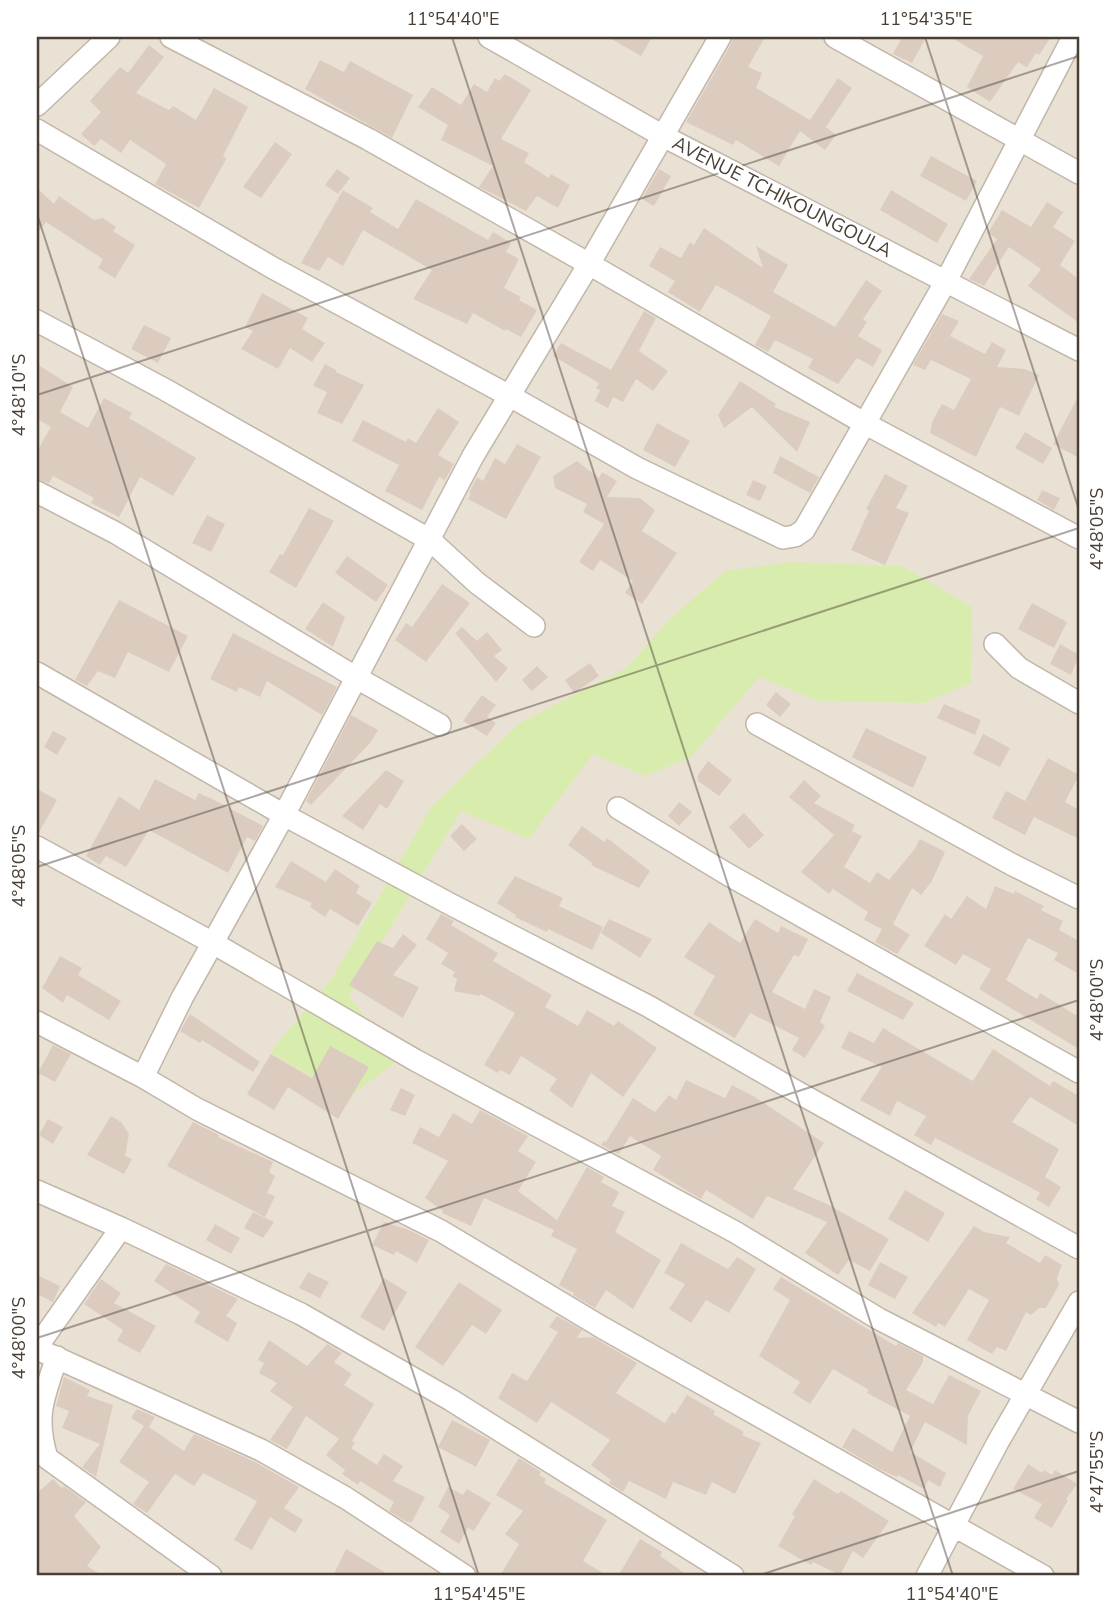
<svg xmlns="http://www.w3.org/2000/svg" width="1116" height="1613" viewBox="0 0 1116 1613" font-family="'Nunito Sans',sans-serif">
  <rect width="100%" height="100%" fill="#f5efe8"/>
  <path fill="#eae1d5" d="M37 37H1079V1576H37Z"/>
  <path fill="#d8edad" d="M791 562 902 566 972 607 971 683 923 703 818 701 759 677 691 757 645 776 593 754 529 839 461 811 349 996 397 1061 348 1098 270 1052 331 980 432 806 520 723 626 668 671 618 725 571Z"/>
  <path fill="#dbccbf" d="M608 37H652L641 56Z
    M733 37H765L748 67 762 73 756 88 810 120 838 78 852 88 826 127 836 135 825 150 800 131 779 166 736 140 733 145 686 122 731 44Z
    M902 37H926L912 63 893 54Z
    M950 37H1051L1039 55 1036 53 1027 67 1018 62 990 102 967 87 983 56Z
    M149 45 164 57 136 93 169 110 173 106 196 120 214 88 248 107 223 156 226 158 225 161 199 208 155 184 166 164 130 140 121 153 101 139 94 146 81 134 101 112 90 101 120 67 128 73Z
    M320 60 344 72 350 61 413 95 392 138 305 89Z
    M505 74 531 90 501 139 529 153 524 162 549 178 551 174 570 185 558 208 537 196 526 211 479 187 493 166 441 140 448 125 418 107 432 87 461 105 474 84 487 92 495 78 499 81Z
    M275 142 292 154 261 198 243 187Z
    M931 156 977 181 966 201 920 176Z
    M337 169 350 178 338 194 325 185Z
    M659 169 671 176 654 206 642 199Z
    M37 188 54 204 59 196 94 220 103 218 116 227 113 231 135 245 115 278 98 268 103 259 46 222 37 234Z
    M343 190 373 208 370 212 398 229 416 199 488 240 493 232 511 243 506 252 519 259 504 288 521 297 519 300 537 310 521 337 506 329 505 331 473 313 467 324 413 299 432 270 363 230 343 266 328 257 319 271 301 263Z
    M891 190 948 224 937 243 880 210Z
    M1047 202 1063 212 1053 227 1075 241 1060 265 1079 279V323L1028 286 1041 269 1009 247 984 286 969 279 997 239 988 233 1002 210 1031 227Z
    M704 228 763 268 756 246 788 265 773 292 835 327 866 280 882 291 863 319 867 322 858 336 882 350 873 367 857 358 838 384 808 368 813 359 775 340 768 352 755 345 771 316 716 285 700 312 668 292 675 281 649 266 660 247 681 258 690 242 694 245Z
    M262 293 308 318 302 329 325 343 312 362 290 348 278 369 241 349 253 331 245 327Z
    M644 311 656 318 639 351 668 371 653 391 636 379 623 402 613 397 608 408 595 401 600 390 596 388 599 383 553 356 561 343 611 370Z
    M942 314 959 321 950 336 985 354 992 342 1006 350 997 367 1025 369 1039 375 1019 416 1000 407 976 457 930 433 932 422 942 404 954 410 971 379 931 360 925 370 913 365Z
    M144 325 171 338 158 363 131 349Z
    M37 364 73 387 60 412 88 428 104 398 132 413 129 418 196 458 173 496 140 477 119 517 91 503 94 498 53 476 49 483 37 479V451L51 427 37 419Z
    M325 364 336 370V372L364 385 342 424 317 413 327 392 313 386Z
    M740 381 776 404 774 407 810 422 797 452 752 407 724 428 718 415Z
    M1079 395V458L1053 444Z
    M438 408 459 422 438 455 454 464 445 480 439 477 422 510 385 491 399 465 352 441 363 420 406 442 408 438 416 443Z
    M657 423 690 441 675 467 643 450Z
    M1025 432 1052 448 1043 464 1015 448Z
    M517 444 541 457 506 519 468 499 471 494 469 493 477 477 483 481 495 458 505 464Z
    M780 456 819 477 810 493 773 473Z
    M577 461 599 478 602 472 617 481 607 497 640 498 655 510 642 531 677 553 642 604 625 593 633 581 600 560 593 571 579 562 604 524 583 512 587 504 555 488 553 476Z
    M885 474 908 486 896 508 909 513 885 565 851 550 869 511 866 509Z
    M753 480 767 486 760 501 746 495Z
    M1042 490 1060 498 1054 510 1037 500Z
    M309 508 334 521 296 588 269 572 280 554 283 555Z
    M207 515 225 524 211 552 192 543Z
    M347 556 388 585 376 602 335 573Z
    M442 584 470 603 426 662 395 640 406 623 412 627Z
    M119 600 188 636 169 672 128 652 115 678 98 671 87 686 75 680Z
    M323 602 345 617 333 647 305 629Z
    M1032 603 1067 622 1054 648 1018 629Z
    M462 627 477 641 487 632 502 650 494 656 508 668 496 682 455 633Z
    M233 633 337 687 322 715 267 681 260 697 239 687 237 692 210 679Z
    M1060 644 1079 655 1071 675 1050 664Z
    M590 663 599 676 574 693 565 680Z
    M537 666 548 677 532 691 522 680Z
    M776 692 791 704 780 717 766 705Z
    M482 695 496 705 487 717 496 723 487 736 463 721Z
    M944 704 981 720 975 735 937 718Z
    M351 715 378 730 370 743 311 805 306 801Z
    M866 728 927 757 913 788 852 757Z
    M53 731 67 738 57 755 44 747Z
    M983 734 1010 748 1000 767 973 754Z
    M1048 758 1079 775 1065 802 1079 810V839L1034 817 1025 835 992 818 1006 791 1025 801Z
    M708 761 732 780 719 796 698 781V775Z
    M386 770 404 781 387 809 380 804 363 830 342 816Z
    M155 779 195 800 199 793 212 799 263 826 255 841 247 837 228 873 149 830 126 867 106 856 100 865 86 856 119 796 139 810Z
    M804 780 821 796 814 803 855 825 852 831 862 836 844 867 870 883 877 872 889 880 914 850 920 839 945 852 932 881 921 895 912 888 893 924 910 935 897 954 875 942 882 929 864 920 868 912 833 889 829 894 801 872 834 835 789 797Z
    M37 789 57 800 38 834H37Z
    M679 802 692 812 679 826 668 816Z
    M744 813 764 835 749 849 729 827Z
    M462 824 477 839 464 851 450 836Z
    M582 826 604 842 607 838 650 871 639 888 591 865 592 863 568 845Z
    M291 861 326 882 335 869 360 886 356 893 372 903 358 926 330 909 325 917 310 907 312 903 275 887Z
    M515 876 563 898 559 906 603 927 592 950 548 929 547 932 515 917 516 915 497 903Z
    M995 886 1014 894 1015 891 1044 906 1041 910 1063 921 1059 930 1079 941V974L1054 960 1058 953 1028 938 1006 980 1037 999 1040 993 1079 1017V1049L979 989 991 969 963 954 956 965 924 946 945 914 951 919 967 896 986 909Z
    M441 914 454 921 451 925 498 953 493 961 552 995 545 1007 578 1026 587 1010 614 1026 618 1021 657 1048 623 1097 591 1073 572 1108 549 1090 557 1079 521 1056 510 1075 500 1070 498 1073 484 1065 515 1013 481 994 479 996 454 991 457 979 452 976 455 972 441 964 448 953 426 939Z
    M609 919 652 939 640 958 601 933Z
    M755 919 778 933 781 926 808 939 799 957 794 955 772 992 805 1009 814 989 831 997 820 1022 825 1026 805 1058 792 1050 799 1038 750 1013 735 1038 693 1014 715 976 684 957 709 922 740 943Z
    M403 934 417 945 393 975 419 987 403 1018 349 985 377 941 393 948Z
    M60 956 82 968 78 975 121 1001 109 1020 67 995 63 1003 42 988Z
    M857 973 914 1003 903 1020 847 991Z
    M190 1014 260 1062 253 1072 202 1040 200 1043 180 1031Z
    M883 1028 973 1081 993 1049 1050 1086 1053 1081 1079 1096V1126L1030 1097 1012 1122 1059 1149 1045 1177 1061 1187 1049 1207 1036 1199 1040 1193 1026 1185 935 1138 931 1145 914 1135 926 1116 897 1101 890 1116 860 1100 882 1067 841 1048 849 1031 874 1043Z
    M53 1045 71 1054 55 1082 38 1073Z
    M330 1046 369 1067 338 1119 288 1087 274 1110 247 1094 271 1054 312 1078Z
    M686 1080 725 1098 732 1085 755 1097 824 1143 793 1189 829 1205 889 1239 870 1271 849 1260 838 1275 805 1253 827 1222 767 1196 753 1219 706 1190 701 1199 653 1170 661 1156 630 1136 619 1154 601 1145 604 1141 606 1142 633 1098 655 1112 669 1095 676 1100Z
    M401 1088 415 1095 405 1116 390 1110Z
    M480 1110 528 1136 518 1151 536 1162 518 1191 557 1220 587 1167 604 1177 601 1182 619 1192 612 1206 625 1212 615 1232 661 1260 633 1309 606 1290 595 1308 573 1295 574 1293 559 1285 577 1249 551 1236 554 1230 484 1198 471 1226 442 1213 443 1211 425 1198 448 1161 412 1143 420 1127 439 1137 453 1113 472 1124Z
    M111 1116 121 1122 129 1134 125 1156 132 1159 124 1174 87 1155Z
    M48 1119 63 1127 53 1144 39 1135Z
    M193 1122 219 1135 218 1137 273 1162 269 1172 275 1176 267 1193 275 1196 265 1217 167 1166Z
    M905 1190 945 1213 928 1242 888 1219Z
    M253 1212 274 1222 263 1238 244 1228Z
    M384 1222 409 1230 429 1240 417 1263 396 1251 394 1255 372 1245Z
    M215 1224 240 1238 231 1254 206 1240Z
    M974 1226 984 1232 1010 1237 1006 1243 1040 1263 1045 1255 1062 1265 1057 1278 1059 1285 1046 1308H1039L1031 1315 1026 1312 1006 1351 997 1347 992 1354 967 1340 989 1300 969 1289 945 1327 938 1323 936 1327 912 1313Z
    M681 1243 728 1269 737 1257 756 1269 729 1313 706 1300 691 1323 669 1309 685 1284 664 1273Z
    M880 1262 908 1277 895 1299 868 1285Z
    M166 1264 238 1299 226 1316 237 1323 228 1342 194 1322 200 1312 154 1281Z
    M308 1272 329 1282 320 1298 299 1288Z
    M37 1275 60 1286 53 1302 37 1294Z
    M781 1277 896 1346 898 1343 923 1356V1362L906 1390 933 1404 949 1375 981 1391 968 1416 967 1445 925 1422 910 1452 946 1473 940 1487 928 1480 924 1489 898 1475 897 1477 879 1469 842 1447 853 1428 892 1452 910 1416 867 1393 869 1390 833 1369 810 1404 793 1393 800 1382 759 1356 790 1300 773 1289Z
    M384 1278 407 1292 384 1331 360 1317Z
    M101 1279 121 1293 114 1303 156 1326 140 1353 117 1341 123 1330 84 1304Z
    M459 1282 502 1310 486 1334 472 1325 443 1366 415 1347Z
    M557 1316 582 1330 577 1338 593 1337 637 1363 616 1393 665 1423 672 1412 675 1414 687 1395 715 1411 713 1414 744 1432 742 1435 761 1443 735 1494 712 1482 706 1495 673 1482 666 1499 629 1481 623 1492 609 1483 611 1480 591 1465 610 1440 551 1402 537 1423 498 1398 512 1373 527 1381 558 1332 549 1327Z
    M269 1340 307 1366 327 1344 342 1353 334 1362 352 1374 344 1385 374 1404 352 1441 355 1443 351 1448 377 1465 384 1454 403 1466 393 1481 425 1497 412 1522H407L389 1511 394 1502 360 1481 358 1485 342 1474 345 1470 326 1455 339 1439 306 1416 287 1449 270 1440 293 1407 270 1391 277 1383 259 1373 264 1363 258 1360Z
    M64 1377 90 1390 87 1396 113 1405 96 1477 82 1467 100 1444 62 1428 69 1411 56 1406Z
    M137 1409 155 1417 149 1427 184 1451 194 1434 255 1462 299 1487 284 1508 303 1520 295 1533 270 1517 252 1550 234 1540 257 1501 203 1473 194 1486 175 1474 147 1513 133 1504 149 1482 119 1462 144 1426 131 1418Z
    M452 1420 490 1440 476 1467 438 1447Z
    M519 1458 541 1472 539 1475 546 1479 544 1483 607 1520 583 1561 608 1576H500L519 1544 505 1534 523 1511 496 1495Z
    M1028 1464 1042 1473 1044 1470 1052 1475 1055 1470 1077 1484 1066 1499 1068 1500 1052 1528 1034 1518 1042 1504 1013 1489Z
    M53 1479 62 1488 64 1486 86 1502 74 1516 101 1547 87 1566 103 1576H37V1493Z
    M814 1479 838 1494 841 1491 889 1521 863 1558 853 1551 840 1575 813 1562 811 1565 778 1546 795 1516 792 1514Z
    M448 1487 463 1495 467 1489 491 1503 474 1531 468 1528 459 1544 440 1532 450 1515 438 1507Z
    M640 1539 662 1552 660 1556 689 1576H618Z
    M346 1549 391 1576H333Z"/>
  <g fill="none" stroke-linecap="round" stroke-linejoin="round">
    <defs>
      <path id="minor" d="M171 37 368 139 589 264 864 423 1079 538
        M489 37 663 136 1079 350
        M835 37 1079 173
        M37 105 109 37
        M37 130 273 268 508 395 637 468 783 538 795 536 804 530 946 281 1073 37
        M37 321 164 389 430 540 477 583 534 626
        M37 492 116 533 357 678 440 725
        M995 644 1019 668 1079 703
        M37 673 284 815 450 904 648 1006 799 1093 1079 1248
        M757 724 1011 864 1079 898
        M618 808 727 874 1079 1072
        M37 847 213 943 415 1060 735 1232 879 1319 1079 1422
        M37 1022 143 1077 197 1109 441 1231 603 1328 1043 1576
        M143 1077 182 998 284 815 473 456 589 264 720 37
        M37 1191 121 1228 301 1314 451 1400 733 1576
        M37 1347 121 1228
        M37 1349 261 1450 346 1498 465 1576
        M57 1357C44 1396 34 1416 47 1458L211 1576
        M927 1576 998 1442 1079 1302"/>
    </defs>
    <use href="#minor" stroke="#c2b6a9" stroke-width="24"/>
    <use href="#minor" stroke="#fff" stroke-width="21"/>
  </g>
  <path fill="none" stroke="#493f35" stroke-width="2" stroke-opacity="0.45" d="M452 37 953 1576M925 37 1079 510M37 214 479 1576M37 395 1079 56M37 867 1079 528M37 1338 1079 1000M757 1576 1079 1471"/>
  <g text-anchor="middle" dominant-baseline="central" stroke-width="5" stroke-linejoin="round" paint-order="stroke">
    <g font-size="19" fill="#493f35" stroke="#fff">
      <text transform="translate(782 197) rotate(27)">AVENUE TCHIKOUNGOULA</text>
    </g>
  </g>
  <rect width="1116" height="1613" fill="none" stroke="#ffffff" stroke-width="77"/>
  <rect x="38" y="38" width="1040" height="1536" fill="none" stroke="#493f35" stroke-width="2.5"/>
  <g font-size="18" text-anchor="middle" fill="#493f35">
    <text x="453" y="25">11°54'40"E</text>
    <text x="926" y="25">11°54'35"E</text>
    <text transform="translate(19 395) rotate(-90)" y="6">4°48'10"S</text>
    <text transform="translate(1097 529) rotate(-90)" y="6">4°48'05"S</text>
    <text transform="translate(19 866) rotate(-90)" y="6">4°48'05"S</text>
    <text transform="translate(1097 1000) rotate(-90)" y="6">4°48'00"S</text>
    <text transform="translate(19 1338) rotate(-90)" y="6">4°48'00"S</text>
    <text transform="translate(1097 1472) rotate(-90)" y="6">4°47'55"S</text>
    <text x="479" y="1600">11°54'45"E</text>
    <text x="952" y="1600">11°54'40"E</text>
  </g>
</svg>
